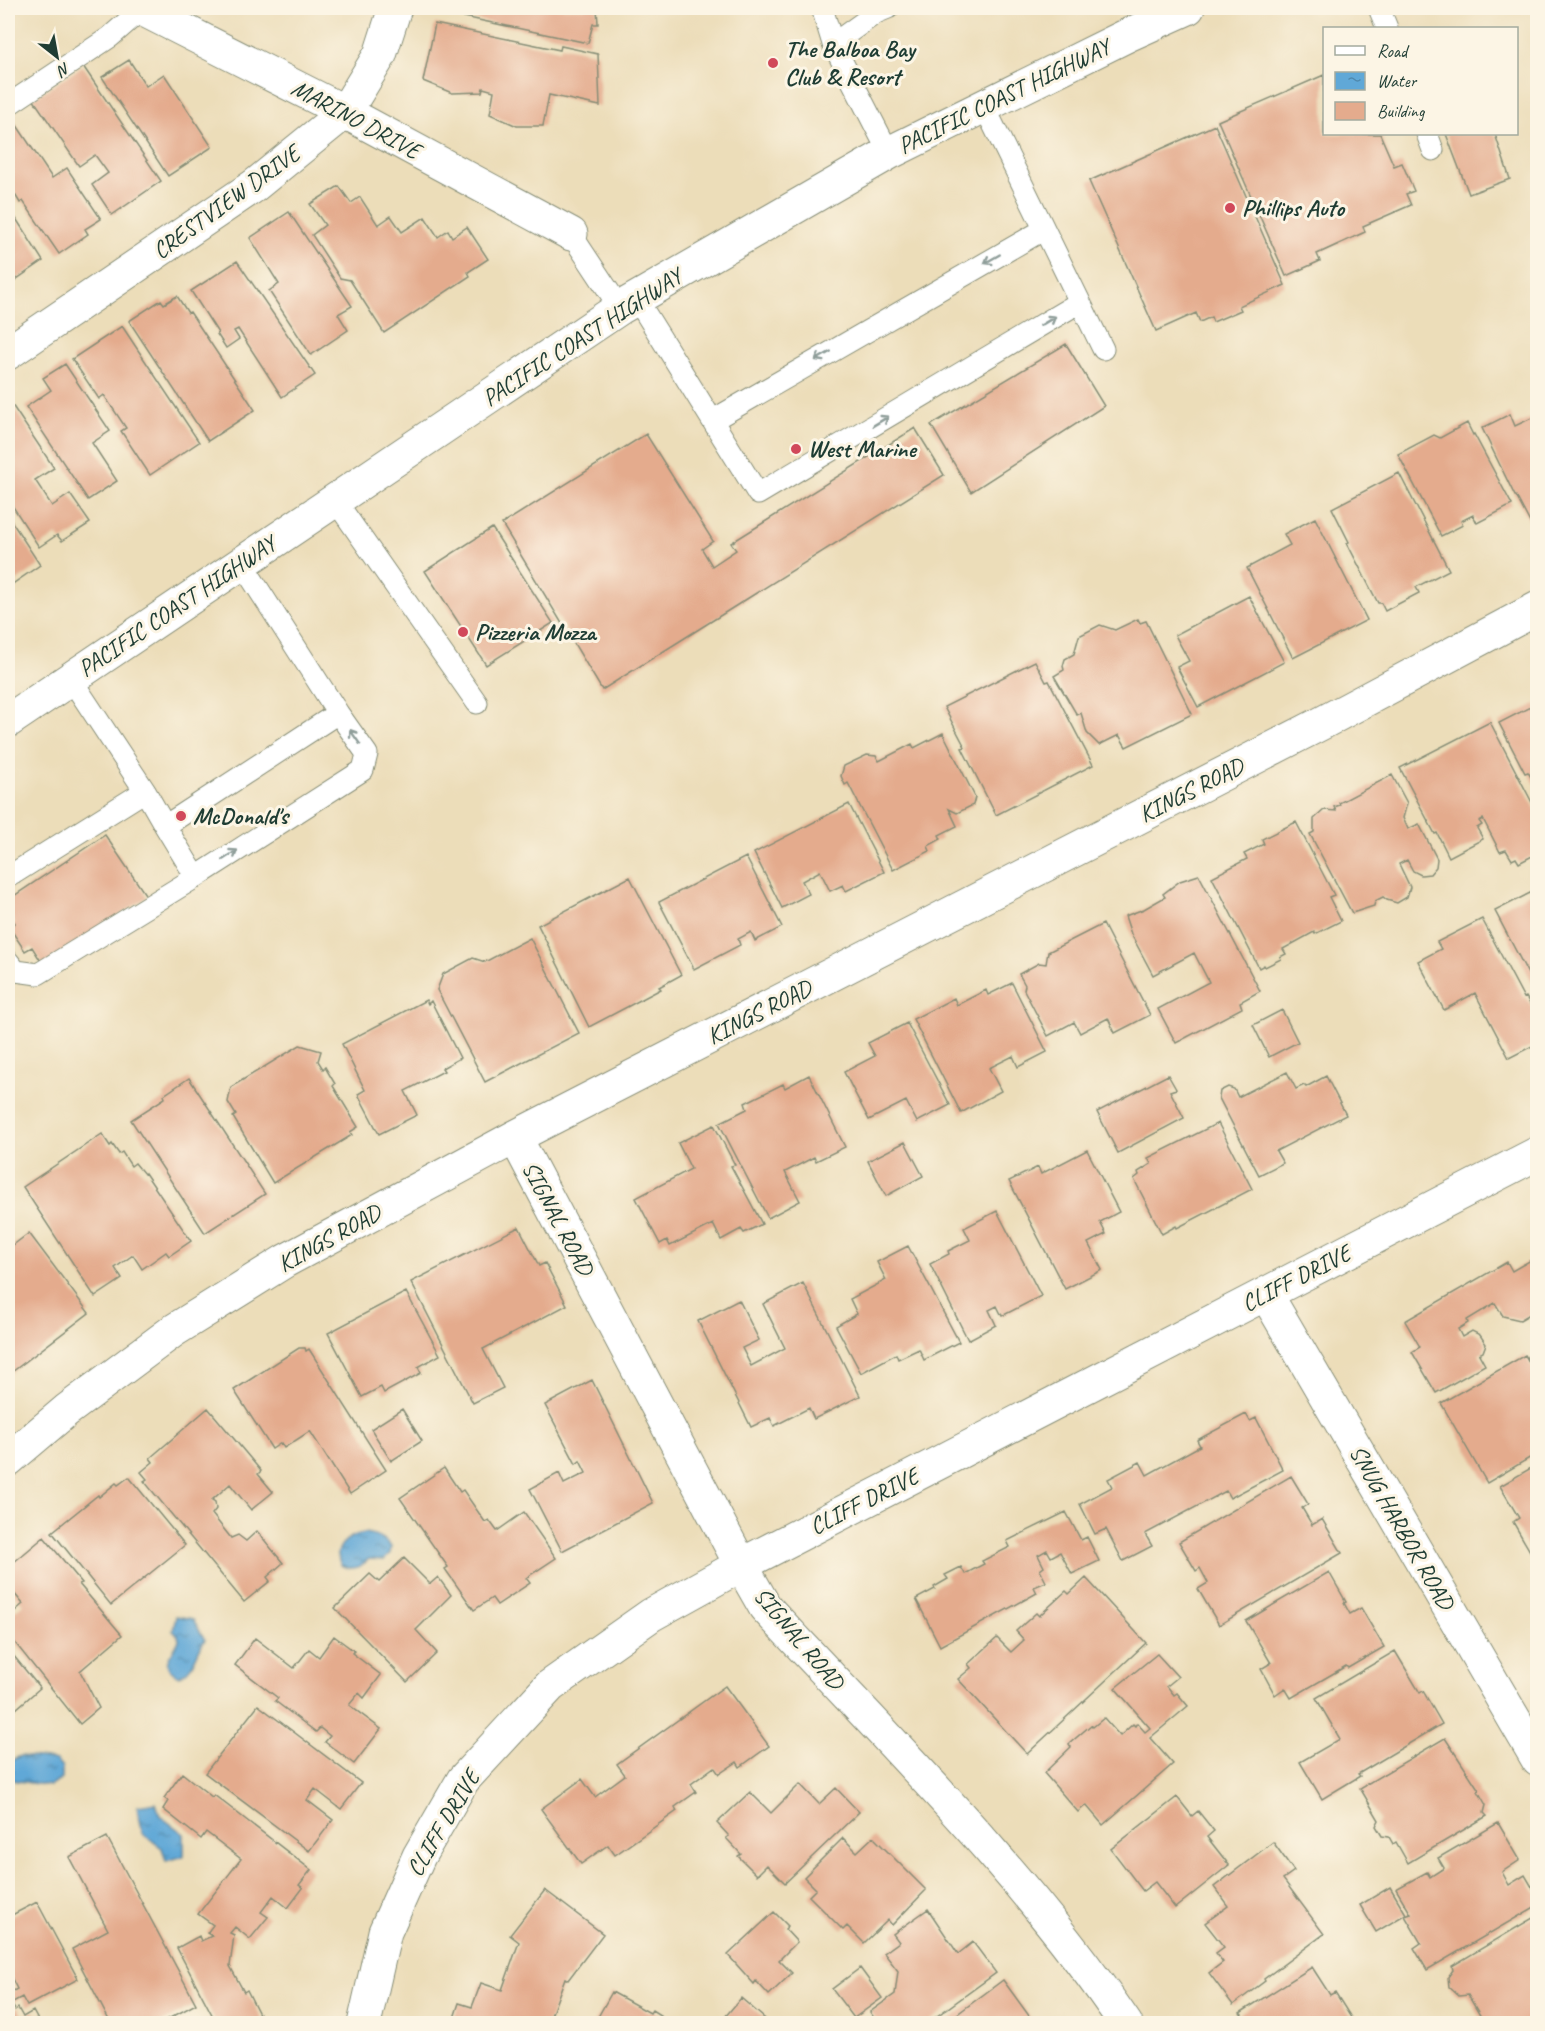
<svg xmlns="http://www.w3.org/2000/svg" width="1545" height="2031" viewBox="0 0 1545 2031" font-family="Caveat,sans-serif">
  <defs>
    <pattern id="water-ripples" width="26" height="14" patternUnits="userSpaceOnUse" patternTransform="scale(1.5)"><rect width="26" height="14" fill="#60a8d7"/><path d="M2 4q2-2 4 0t4 0M15 11q2-2 4 0t4 0" fill="none" stroke="#4f8aaf"/></pattern>
  </defs>
  <rect width="100%" height="100%" fill="#fcf5e5"/>
  <filter id="ink" filterUnits="userSpaceOnUse"><feTurbulence type="fractalNoise" baseFrequency=".0167" numOctaves="2"/><feDisplacementMap in="SourceGraphic" scale="12" xChannelSelector="R" yChannelSelector="G"/><feConvolveMatrix kernelMatrix="1 2 1 2 8 2 1 2 1" color-interpolation-filters="sRGB"/></filter>
  <filter id="wash" filterUnits="userSpaceOnUse"><feTurbulence type="fractalNoise" baseFrequency=".008" numOctaves="4" result="noise"/><feDisplacementMap in="SourceGraphic" scale="24" xChannelSelector="R" yChannelSelector="G"/><feGaussianBlur stdDeviation="1.35" result="paint"/><feColorMatrix in="noise" values="0 0 0 0 0 0 0 0 0 0 0 0 0 0 0 0 0 1.4 0 .05"/><feComposite in="paint" operator="in"/></filter>
  <g filter="url(#wash)">
    <rect width="100%" height="100%" fill="#ecddb9"/>
    <path fill="url(#water-ripples)" stroke="#407286" stroke-width="1.5" d="M365 1533C376 1535 384 1537 391 1547L390 1554 384 1560 369 1559C359 1568 353 1571 341 1565 331 1547 349 1535 365 1533Z
      M176 1616 193 1619 205 1640C195 1653 195 1670 179 1676 156 1664 173 1656 179 1640L178 1635 173 1631Z
      M21 1756 46 1759 56 1761 62 1768V1779L50 1786 12 1780C4 1769 8 1760 21 1756Z
      M156 1803 160 1816 184 1834V1856L166 1861 162 1848 143 1834 137 1806Z"/>
    <g id="blocks">
      <path fill="#e4ab8d" d="M449 8H597L598 24H593L588 43 459 16 460 12 448 10Z
        M435 24 560 50 561 46 598 54 600 106 549 95 543 126H517L490 114 494 91 483 88 482 92 452 93 423 81Z
        M129 60 146 86 164 74 212 147 168 176 102 77Z
        M83 66 161 181 112 215 92 185 108 173 95 155 79 166 33 99Z
        M1324 75V134H1380L1394 166 1402 163 1414 191 1406 194 1411 205 1363 226 1365 232 1317 254 1320 261 1286 276 1218 121Z
        M16 124 52 178 67 168 101 219 85 229 88 234 59 254 23 201 20 203 8 183V130Z
        M1215 125 1285 285 1239 306 1241 310 1213 322 1211 317 1200 322 1196 313 1156 331 1089 181Z
        M1446 134H1495L1510 179 1469 194Z
        M339 186 351 203 360 197 378 225 391 216 402 232 425 217 438 237 448 230 452 237 467 227 488 259 468 272 470 276 384 333 350 280 340 278 312 235 325 225 310 204Z
        M8 206 43 261 8 285Z
        M289 212 352 306 338 314 348 330 311 355 269 291 279 284 250 238Z
        M237 261 315 375 282 397 238 329 234 331 239 339 226 348 217 334 218 333 191 291Z
        M177 296 188 313 190 312 255 410 208 441 129 321 161 300 164 304Z
        M122 326 199 442 150 475 121 431 126 428 104 395 99 399 72 359Z
        M1066 344 1104 406 971 492 931 425Z
        M65 364 110 431 92 443 117 481 88 500 26 407 51 390 43 378Z
        M8 399 54 468 35 480 52 506 70 494 90 523 62 541 57 535 39 547 8 499Z
        M1510 414 1515 426 1538 415V533L1536 534 1516 496H1515L1482 428Z
        M1467 423 1473 435 1474 434 1512 505 1477 523 1473 515 1461 521 1463 525 1441 536 1398 454 1434 435 1440 438Z
        M915 428 944 475 602 690 502 524 646 434 713 541 702 549 712 566 736 550 731 543Z
        M1399 473 1449 570 1416 587 1419 593 1385 611 1381 603H1378L1347 543 1349 542 1332 508Z
        M8 516 40 565 8 587Z
        M1315 518 1367 620 1293 658 1247 568 1290 545 1284 534Z
        M492 528 553 623 486 665 425 571Z
        M1249 596 1284 662 1198 707 1177 667 1189 661 1175 635Z
        M1138 619 1140 623 1146 621 1192 714 1126 747 1119 735 1099 745 1087 733 1081 713 1077 715 1054 676 1064 670 1063 666 1065 659 1074 654 1079 636 1100 625 1115 630Z
        M1035 661 1046 682 1049 681 1093 765 996 815 962 748 965 747 944 707Z
        M1536 704 1538 707V789L1528 772 1525 773 1499 723Z
        M1490 722 1538 814V853L1519 863 1516 858 1512 860 1506 850 1500 852 1483 819 1479 821 1482 825 1477 828 1483 839 1449 857 1437 833 1435 834 1400 768Z
        M943 733 975 797 973 805 957 813 949 809 957 826 939 835 941 839 928 846 930 851 893 870 848 783 845 785 841 776 844 766 867 755 876 756 879 761 912 744 914 748Z
        M1392 775 1407 803 1403 818 1408 829 1419 824 1437 859 1436 867 1430 874 1421 875 1413 871 1407 860 1399 864 1410 887 1407 897 1397 903 1387 900 1383 897 1375 901 1374 906 1352 913 1310 834 1314 832V819L1324 810 1336 811 1334 807 1340 805 1339 803Z
        M849 804 884 872 846 891 843 885 830 891 820 871 802 881 809 894 782 908 754 853Z
        M1296 822 1334 895 1329 897 1341 921 1315 934 1314 932 1283 949 1286 954 1280 957 1281 959 1265 967 1264 965 1259 968 1212 877 1247 859 1244 854 1264 844 1262 839Z
        M105 835 147 897 44 966 32 947 25 951 9 927 15 923 8 912V900Z
        M746 857 782 927 755 941 751 932 738 939 740 945 694 969 659 902Z
        M1199 875 1260 991 1240 1002 1242 1008 1176 1043 1158 1009 1209 982 1194 953 1153 975 1131 934 1125 916 1144 909 1165 897 1163 894 1180 881Z
        M630 877 681 975 659 987 661 989 589 1027 538 925Z
        M1532 892 1538 903V993L1495 911Z
        M1482 919 1524 998 1526 997 1538 1018V1043L1509 1058 1475 993 1444 1010 1418 961 1441 949 1437 942Z
        M1103 924 1150 1015 1115 1033 1108 1018 1080 1033 1074 1022 1048 1036 1024 990 1025 985 1019 974 1039 963 1046 964 1048 952Z
        M530 938 579 1033 485 1082 437 990 443 974 473 958 485 962Z
        M1012 983 1047 1052 1018 1067 1013 1056 989 1068 1001 1091 961 1113 913 1019 954 998 957 1005 986 990 988 995Z
        M426 1000 428 1004 431 1001 460 1058 442 1068 444 1071 405 1091 417 1115 379 1134 358 1094 365 1090 342 1044Z
        M1282 1010 1298 1042 1269 1057 1253 1025Z
        M907 1023 950 1105 917 1122 906 1101 869 1120 844 1072 875 1056 868 1043Z
        M300 1045 321 1051 318 1061 323 1069 325 1067 335 1084 333 1086 358 1127 350 1132 352 1135 273 1183 233 1117 236 1115 228 1102 231 1087Z
        M1287 1072 1296 1089 1304 1085 1306 1087 1326 1076 1346 1115 1276 1151 1283 1163 1259 1175 1219 1098 1220 1091 1228 1087 1234 1089 1238 1097Z
        M809 1075 845 1147 816 1161 814 1157 785 1172 800 1201 768 1218 719 1123 747 1109 745 1103 783 1084 785 1088Z
        M1168 1075 1176 1089 1170 1091 1184 1118 1118 1153 1097 1112Z
        M189 1078 265 1194 205 1233 131 1120 165 1098 164 1095Z
        M1218 1123 1252 1189 1177 1228 1176 1226 1162 1234 1134 1179 1139 1175 1138 1172 1151 1164 1148 1158Z
        M714 1125 735 1165 731 1166 762 1224 744 1233 741 1229 721 1240 713 1224 670 1246 667 1240 660 1244 636 1198 691 1169 678 1143Z
        M102 1134 110 1146 112 1144 119 1154 122 1152 131 1166 135 1163 144 1174 145 1173 191 1241 169 1256 166 1252 142 1269 133 1255 115 1268 122 1279 95 1297 23 1187Z
        M905 1142 923 1176 886 1196 868 1161Z
        M1087 1150 1119 1212 1100 1222 1106 1234 1088 1243 1102 1270 1065 1289 1009 1181 1038 1167 1041 1174Z
        M997 1211 1041 1296 1002 1316 997 1306 989 1310 996 1325 968 1340 930 1264 949 1254 948 1251 970 1240 964 1228Z
        M519 1227 539 1266 545 1263 567 1305 483 1349 503 1388 473 1403 411 1282Z
        M29 1233 89 1313 8 1375V1249Z
        M908 1246 959 1342 924 1360 919 1349 898 1359 896 1354 861 1373 836 1326 857 1314 850 1299 886 1280 877 1262Z
        M1538 1256V1306L1533 1308 1535 1311 1520 1320 1503 1316 1495 1303 1467 1320 1468 1323 1458 1329 1462 1337 1472 1331 1480 1335 1486 1344 1483 1352 1479 1354 1485 1365 1436 1393 1412 1352 1420 1347 1405 1321 1507 1262 1512 1271Z
        M803 1283 860 1396 814 1419 809 1408 774 1426 770 1418 751 1427 698 1321 739 1300 759 1340 742 1348 751 1366 785 1348 763 1304Z
        M406 1292 440 1355 418 1367 421 1373 384 1393 381 1387 362 1397 328 1333Z
        M299 1348H305L306 1351 309 1349 386 1470 350 1494 310 1431 284 1448 281 1443 272 1449 234 1390Z
        M1525 1355 1536 1374H1538V1453L1487 1483 1441 1403Z
        M592 1380 653 1503 562 1551 530 1489 559 1473 564 1484 586 1473 580 1461 576 1464 545 1405Z
        M208 1408 261 1471 258 1474 273 1492 251 1510 230 1484 212 1500 215 1502 216 1509 212 1514 231 1538 238 1535 246 1541 257 1531 283 1563 267 1577 270 1581 244 1602 144 1481 147 1479 141 1472 153 1462 150 1458Z
        M402 1409 422 1441 391 1461 371 1429Z
        M1246 1414 1250 1421 1256 1418 1283 1470 1230 1498 1226 1491 1145 1534 1152 1546 1123 1561 1106 1529 1095 1534 1080 1504 1112 1487 1108 1479 1140 1462 1147 1475 1200 1446 1197 1440Z
        M1538 1464V1565L1513 1522 1519 1518 1500 1486Z
        M444 1468 460 1492 463 1490 485 1522 489 1520 497 1531 524 1512 556 1558 526 1578 530 1583 497 1605 492 1598 474 1610 445 1569 448 1567 400 1498Z
        M1291 1476 1308 1504 1302 1508 1312 1525 1322 1519 1342 1553 1219 1625 1198 1589 1208 1583 1200 1568 1196 1571 1179 1542Z
        M129 1477 185 1545 111 1605 52 1532 98 1495 99 1497 116 1483 118 1485Z
        M1066 1512 1081 1540 1087 1537 1099 1561 1072 1574 1060 1552 1051 1557 1047 1550 1038 1555 1044 1567 1040 1570 1046 1582 1034 1587 1037 1593 940 1646 916 1599 935 1589 934 1587 948 1579 945 1575 961 1567 965 1574 984 1564 982 1561 1010 1547 1007 1541Z
        M44 1537 82 1583 79 1584 122 1635 80 1671 99 1708 80 1724 8 1634V1631L11 1628 8 1625V1617L23 1604 8 1586V1567Z
        M404 1558 430 1584 438 1577 451 1595 416 1630 437 1653 407 1682 335 1608 370 1574 379 1582Z
        M1329 1572 1346 1602 1344 1603 1350 1614 1361 1608 1384 1647 1348 1668 1346 1666 1291 1698 1285 1688 1275 1695 1261 1669 1271 1663 1246 1621Z
        M1086 1578 1146 1643 1027 1754 958 1679 971 1668 968 1664 997 1638 1011 1652 1024 1640 1016 1631 1036 1613 1039 1616 1066 1591 1069 1594Z
        M334 1636 354 1651 352 1653 381 1675 364 1698 359 1693 349 1705 381 1729 354 1764 325 1742 330 1736 320 1728 316 1732 275 1701 278 1698 235 1665 255 1638 294 1668 309 1649 319 1657Z
        M8 1649 40 1688 8 1716Z
        M1395 1651 1420 1693 1423 1691 1442 1724 1358 1774 1360 1776 1322 1799 1300 1762 1340 1739 1316 1698Z
        M1157 1654 1178 1677 1167 1686 1174 1695 1177 1693 1188 1706 1150 1738 1173 1764 1103 1825 1086 1805 1078 1812 1044 1773 1071 1747 1069 1744 1091 1725 1093 1727 1104 1718 1120 1736 1133 1724 1135 1726 1137 1723 1145 1732 1150 1728 1115 1688Z
        M725 1686 769 1746 740 1767 737 1762 719 1774 714 1767 691 1784 696 1792 675 1807 677 1811 615 1855 608 1845 581 1864 541 1809 582 1779 595 1797 625 1775 617 1764Z
        M258 1705 361 1783 341 1809 315 1789 307 1800 333 1820 309 1851 205 1773Z
        M1445 1738 1479 1790 1478 1791 1486 1805 1484 1813 1487 1816 1408 1863 1396 1842 1393 1844 1389 1837 1382 1836 1376 1826 1379 1820 1360 1788Z
        M182 1773 212 1797 214 1795 311 1870 299 1885 303 1888 288 1908 273 1896 261 1912 268 1917 250 1939 235 1927 230 1933 234 1935 230 1966 244 1992 247 1990 264 2024H217L177 1948 199 1936 201 1941 212 1936 207 1933 213 1925 198 1914 241 1859 206 1832 201 1839 163 1809 168 1801 164 1798Z
        M800 1784 819 1804 836 1788 859 1812 785 1883 767 1865 757 1875 738 1856 741 1854 726 1838 729 1836 717 1823 750 1792 771 1813Z
        M1177 1797 1192 1816 1198 1811 1214 1831 1207 1837 1229 1865 1175 1908 1155 1882 1143 1891 1111 1849Z
        M1498 1823 1520 1860 1502 1872 1509 1885 1525 1875 1538 1897V1905L1427 1970 1414 1948 1421 1943 1405 1916 1411 1914 1396 1889 1427 1872 1430 1877 1444 1868 1438 1858Z
        M107 1837 196 2004 159 2024H111L72 1949 108 1930 69 1857Z
        M873 1837 926 1890 892 1925 888 1920 864 1943 847 1926 843 1930 809 1896 816 1889 804 1877 843 1838 857 1852Z
        M1273 1842 1294 1871 1283 1879 1324 1934 1264 1979 1265 1981 1233 2005 1209 1973 1223 1962 1216 1953 1224 1947 1205 1923 1228 1906 1214 1887Z
        M1390 1887 1406 1914 1376 1932 1360 1905Z
        M545 1890 603 1934 568 1980 565 1978 548 2024H452L459 2003 472 2007 481 1983 502 1990 519 1942 510 1935Z
        M37 1902 78 1979 27 2006 22 1997 11 2003 15 2010 18 2008 23 2017 33 2011 40 2024H8V1994L17 1989 8 1971V1917Z
        M928 1909 958 1954 973 1942 996 1973 926 2024H878L870 2012 895 1994 898 1971 884 1953 899 1942 893 1934Z
        M774 1912 788 1926 785 1929 797 1942 779 1960 792 1973 769 1995 756 1981 754 1984 728 1955Z
        M1538 1915V2024H1485L1468 1995 1459 1996 1449 1987 1448 1977 1453 1970 1452 1966Z
        M1312 1967 1330 1995 1335 1992 1355 2024H1244L1239 2017 1242 2015 1240 2013Z
        M860 1968 882 1998 854 2018 832 1989Z
        M1003 1980 1035 2024H944Z
        M612 1992 650 2013 652 2010 674 2024H594Z
        M741 1998 771 2024H719Z"/>
    </g>
  </g>
  <g filter="url(#ink)">
    <use href="#blocks" fill-opacity="0" stroke="#868d76" stroke-width="1.5"/>
    <g fill="none" stroke-linecap="round" stroke-linejoin="round">
      <defs>
        <path id="service" d="M822 8 833 44 889 153
          M1379 8 1387 28
          M833 44 876 13 888 8
          M8 105 110 37 142 9
          M984 106 1103 349
          M1427 134 1433 150
          M571 234 620 308
          M636 298 758 494 1080 302
          M713 420 1043 230
          M335 500 477 703
          M71 679 145 791 165 826 338 713 241 562
          M165 826 196 877 363 770 367 754 338 713
          M8 877 145 791
          M8 961 16 971 38 974 196 877"/>
        <path id="minor" d="M140 8 345 112 571 234
          M8 353 254 186 345 112 380 55 395 8
          M515 1137 741 1565 765 1607C889 1741 1023 1872 1126 2024
          M1266 1294 1538 1760
          M8 1460 67 1410 173 1331 285 1261 515 1137 1324 722 1538 608"/>
        <path id="tertiary" d="M364 2024 385 1932 419 1856 463 1780 550 1686 651 1615 741 1565 1538 1153"/>
        <path id="trunk" d="M8 721 620 308 889 153 1128 35 1188 8"/>
      </defs>
      <use href="#service" stroke="#868d76" stroke-width="23"/>
      <use href="#minor" stroke="#868d76" stroke-width="35"/>
      <use href="#tertiary" stroke="#868d76" stroke-width="35"/>
      <use href="#trunk" stroke="#868d76" stroke-width="35"/>
      <use href="#service" stroke="#fff" stroke-width="21"/>
      <use href="#minor" stroke="#fff" stroke-width="33"/>
      <use href="#tertiary" stroke="#fff" stroke-width="33"/>
      <use href="#trunk" stroke="#fff" stroke-width="33"/>
    </g>
    <defs><path id="oneway-shaft" d="M-6 0H5M1.5-3L5.5 0L1.5 3" fill="none" stroke-width="1.6" stroke-linecap="round" stroke-linejoin="round" transform="scale(1.5)"/></defs>
    <g stroke="#8f9e9a">
      <use href="#oneway-shaft" transform="translate(992 259) rotate(150)"/>
      <use href="#oneway-shaft" transform="translate(1048 321) rotate(-31)"/>
      <use href="#oneway-shaft" transform="translate(823 356) rotate(150)"/>
      <use href="#oneway-shaft" transform="translate(881 421) rotate(-31)"/>
      <use href="#oneway-shaft" transform="translate(355 737) rotate(-125)"/>
      <use href="#oneway-shaft" transform="translate(230 855) rotate(-33)"/>
    </g>
  </g>
  <g fill="#d1495b" stroke="#fcf5e5" stroke-width="2">
    <circle cx="773" cy="63" r="6"/>
    <circle cx="1230" cy="208" r="6"/>
    <circle cx="796" cy="449" r="6"/>
    <circle cx="463" cy="632" r="6"/>
    <circle cx="181" cy="816" r="6"/>
  </g>
  <g text-anchor="middle" dominant-baseline="central" stroke-width="6" stroke-linejoin="round" paint-order="stroke">
    <g font-size="24" font-weight="bold" fill="#1f3d34" stroke="#fcf5e5" text-anchor="start">
      <text x="785" y="49">The Balboa Bay<tspan x="785" dy="28">Club &amp; Resort</tspan></text>
      <text x="1242" y="208">Phillips Auto</text>
      <text x="808" y="449">West Marine</text>
      <text x="475" y="632">Pizzeria Mozza</text>
      <text x="193" y="816">McDonald's</text>
    </g>
    <g font-size="24" fill="#1f3d34" stroke="#fcf5e5">
      <text transform="translate(1004 96) rotate(-26)">PACIFIC COAST HIGHWAY</text>
      <text transform="translate(356 119) rotate(28)">MARINO DRIVE</text>
      <text transform="translate(226 202) rotate(-36)">CRESTVIEW DRIVE</text>
      <text transform="translate(582 337) rotate(-33)">PACIFIC COAST HIGHWAY</text>
      <text transform="translate(177 606) rotate(-34)">PACIFIC COAST HIGHWAY</text>
      <text transform="translate(1191 790) rotate(-27)">KINGS ROAD</text>
      <text transform="translate(759 1012) rotate(-27)">KINGS ROAD</text>
      <text transform="translate(558 1218) rotate(62)">SIGNAL ROAD</text>
      <text transform="translate(329 1238) rotate(-29)">KINGS ROAD</text>
      <text transform="translate(1296 1278) rotate(-27)">CLIFF DRIVE</text>
      <text transform="translate(864 1501) rotate(-27)">CLIFF DRIVE</text>
      <text transform="translate(1402 1527) rotate(60)">SNUG HARBOR ROAD</text>
      <text transform="translate(799 1638) rotate(50)">SIGNAL ROAD</text>
      <text transform="translate(443 1823) rotate(-59)">CLIFF DRIVE</text>
    </g>
  </g>
  <rect width="1545" height="2031" fill="none" stroke="#fcf5e5" stroke-width="30"/>
  <rect x="1323" y="27" width="195" height="108" fill="#fcf5e5" stroke="#a4ab9e" stroke-width="1.5"/>
  <rect x="1335" y="46" width="30" height="9" fill="#ffffff" stroke="#a4ab9e" stroke-width="1.5"/>
  <text x="1377" y="57" font-size="18" fill="#1f3d34">Road</text>
  <rect x="1335" y="72" width="30" height="18" fill="url(#water-ripples)" stroke="#a4ab9e" stroke-width="1.5"/>
  <text x="1377" y="87" font-size="18" fill="#1f3d34">Water</text>
  <rect x="1335" y="102" width="30" height="18" fill="#e4ab8d" stroke="#a4ab9e" stroke-width="1.5"/>
  <text x="1377" y="117" font-size="18" fill="#1f3d34">Building</text>
  <g transform="translate(57 57) rotate(149)" stroke="#fcf5e5" stroke-width="4.5" paint-order="stroke">
  <path d="M0-4.5L10 22L0 15L-10 22Z" fill="#1f3d34"/>
  <text y="-9" font-size="16" font-weight="bold" text-anchor="middle" fill="#1f3d34">N</text>
  </g>
</svg>
